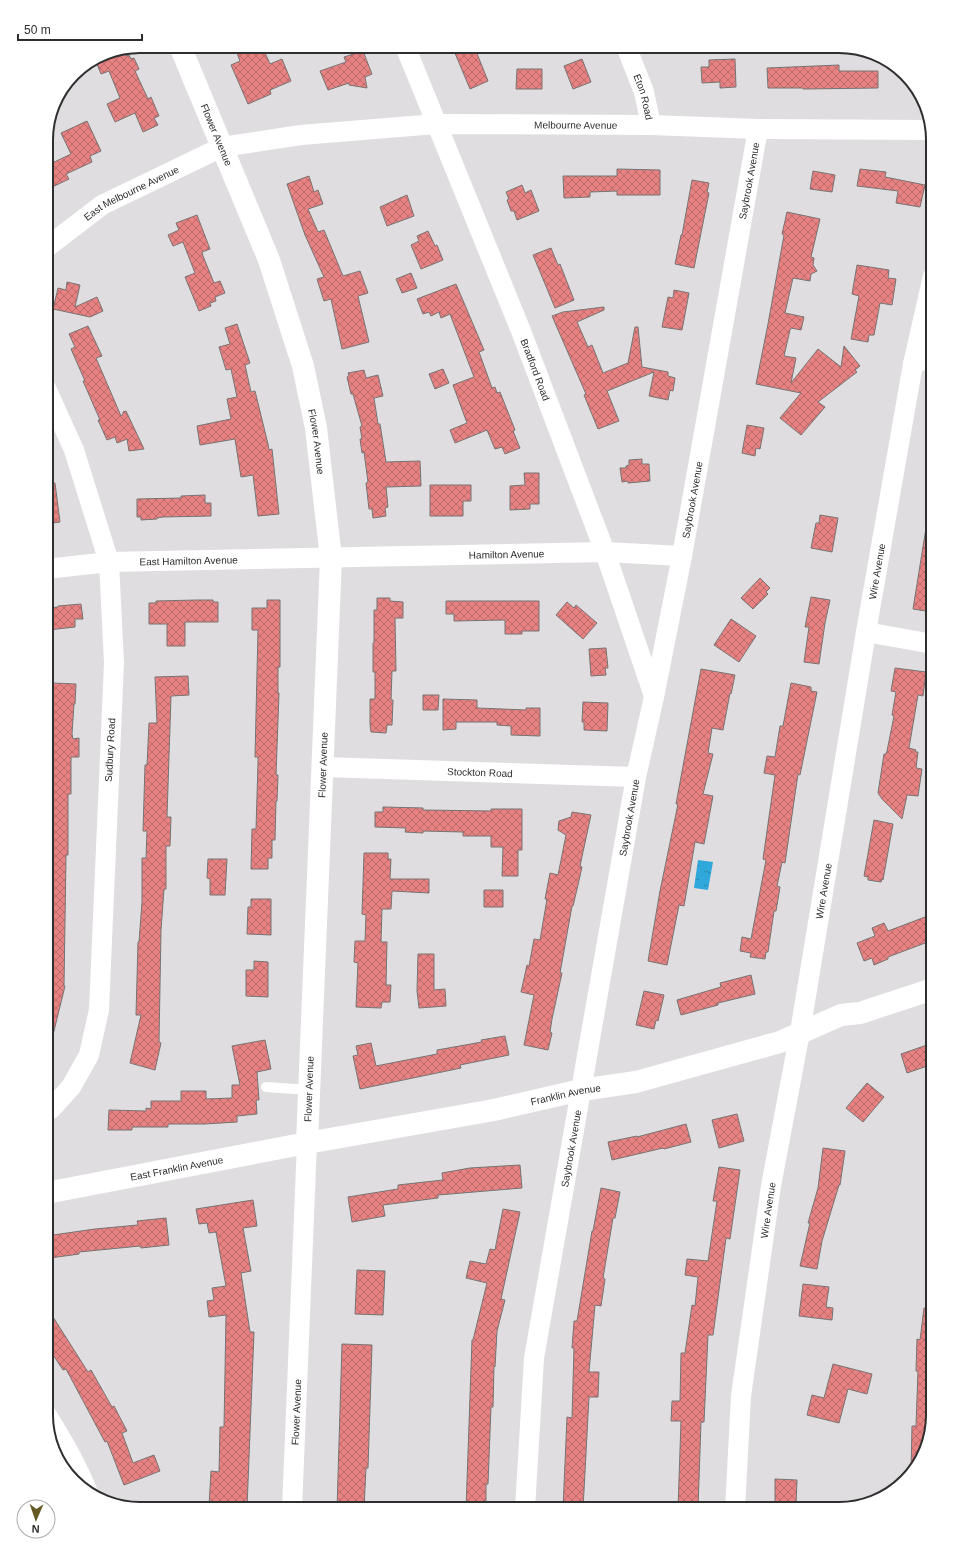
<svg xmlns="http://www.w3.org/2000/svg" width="979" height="1555" viewBox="0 0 979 1555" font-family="Helvetica,sans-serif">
  <defs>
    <pattern id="water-ripples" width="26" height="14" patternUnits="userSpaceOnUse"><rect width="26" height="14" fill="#30a8db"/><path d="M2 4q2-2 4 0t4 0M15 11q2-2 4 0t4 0" fill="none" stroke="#2989b2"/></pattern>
    <pattern id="building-cross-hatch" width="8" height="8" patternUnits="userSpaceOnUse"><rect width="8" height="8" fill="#e88282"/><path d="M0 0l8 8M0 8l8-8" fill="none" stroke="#bc6b6b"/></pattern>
  </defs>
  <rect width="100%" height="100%" fill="#e0dde0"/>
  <path fill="url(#water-ripples)" d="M698 860 713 862 708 890 694 888Z"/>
  <path fill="url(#building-cross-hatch)" stroke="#777373" d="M252 46H262L270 64 282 59 291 81 270 90 271 94 248 104 231 65 240 61 237 53Z
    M452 46H474L488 81 470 89Z
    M123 49 126 56 129 55 131 59 134 58 139 69 135 71 148 99 151 97 159 116 154 118 158 125 143 132 135 113 115 122 107 104 120 98 109 71 101 74 95 59 114 51Z
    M363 51 372 74 365 77 367 88 349 85V83L328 90 320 71 346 62 344 57Z
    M582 59 591 82 573 89 564 66Z
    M735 59 736 87 720 88V82L702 83 701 67H709V60Z
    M839 65V71H878V88L803 89V88H768L767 68Z
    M517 69H542V89H516Z
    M87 121 101 151 90 156 92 162 66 174 69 179 46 190V166L71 154 61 133Z
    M617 169 660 170V195H617V191L590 192V197L564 198 563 176H617Z
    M860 169 886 172 885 177 925 185 920 207 896 203 898 191 857 186Z
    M813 171 835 175 832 192 810 189Z
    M309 176 314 192 318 190 323 204 308 209 318 232 324 230 343 276 360 271 368 293 358 296 369 342 342 349 331 299 324 301 317 279 324 277 305 235 287 184Z
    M692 180 709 183 707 192 709 193 694 268 675 264 681 235H682Z
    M522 185 525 193 531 190 539 211 517 220 514 211H511L507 200 509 199 506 192Z
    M407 195 414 216 387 226 380 207Z
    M787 212 820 219 811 257 814 258 813 265 817 271 811 274 810 281 793 278 785 313 804 317 801 330 791 328 790 330 784 356 796 358 791 383 818 349 841 367 844 346 860 366 855 370 857 372 818 402 825 407 801 435 780 418 801 393 756 384 768 324 784 235 782 234Z
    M197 215 210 249 202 252 203 256 214 283 220 281 225 293 215 297 216 301 210 303 211 306 199 311 185 277 195 273 183 242 173 246 168 235 179 230 176 223Z
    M428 231 435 246 437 245 443 260 421 269 411 245 419 241 417 236Z
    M551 248 558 265 560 264 574 300 555 308 533 255Z
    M857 265 889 270 888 278 896 279 892 305 880 303 874 335H869L868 342 851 339 859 296 852 294Z
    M411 273 417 288 402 293 396 279Z
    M67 282 80 285 75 307 97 297 103 311 90 317 53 309 58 288 66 290Z
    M456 284 484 350 479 352 492 388 495 387 497 393 500 392 515 430 513 431 520 448 505 454 502 447 495 449 487 430 455 443 450 430 467 423 453 385 474 377 450 314 441 318 439 312 431 316 429 312 423 314 417 299Z
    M674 290 689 293 682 330 662 327 668 297 673 298Z
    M604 307V310L577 322 588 347 592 345 603 373 628 363 635 327H638L642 367 668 372V376L675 378 673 391 670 390 668 400 649 396 654 372 607 391 619 421 598 429 584 395 586 394 552 316 563 312Z
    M237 324 250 363 245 365 251 392 255 391 268 444 269 450 272 449 279 514 258 516 253 475 241 477 235 439 200 445 197 426 231 419 227 399 237 397 231 369 226 370 219 347 230 344 225 328Z
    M88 326 102 356 96 358 121 416 123 414V412L126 411 144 449 129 451 127 439 117 443 115 437 107 440 98 420H100L83 381H85L71 349 75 347 69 334Z
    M443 369 449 383 435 389 429 374Z
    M364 370 366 378 378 375 383 396 374 398 378 424H380L386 462 420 461 421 486 386 487 388 507 385 508 386 516 373 518 372 509H369L366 483 368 482 364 452 362 453 360 439H362L360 427 362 426 353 394H351L347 377 349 376 348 373Z
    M747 425 764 428 760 449 756 448 755 456 742 453Z
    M642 459V464H649L650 481 628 483V481L622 482 620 468H626V466L629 465V460Z
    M524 473H539V504H530V509L510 510V486L525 485Z
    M46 483H55L60 522 46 524Z
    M430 485H471V501H463V516H430Z
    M205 495V503H211V516L163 517 157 518V519L141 520V517H137V499L181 498V496Z
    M820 515 838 518 832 552 811 548 816 523H819Z
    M926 528 933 529V603L932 612 913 609Z
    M760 578 770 588 766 592 768 594 753 609 741 598Z
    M811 597 830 600 825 623 819 664 804 662 809 627H805Z
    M377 598H390V601L403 602V618H395L396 671H392L391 700H393L392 725H387L386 733 371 732 370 724V699H375V672H373V643H374V610H377Z
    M196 600H213V602H218V622H185V646H167V624H149V603H156V601Z
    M267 600H280V667H278V693H279L276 775H278L277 801H276L275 840H272V858H268V869H251L252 829H256L258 763V757H255L258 630H252V608H267Z
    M446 601H539V631H522V634H505V620L454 621V614H446Z
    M567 602 574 608 576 605 597 623 583 639 556 615Z
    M81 604 83 619H75V627L48 630 46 610H49V608L58 607V606Z
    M731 619 756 636 739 662 714 645Z
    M606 648 608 668H605L606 675 591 676 589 649Z
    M895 668 926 672 923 696 918 695 909 748 916 750 915 752H918L916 768 922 769 918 796 907 795 902 819 882 799 878 793 884 754H886L887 751 894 716 892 715 896 692 891 691Z
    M701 669 735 675 731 694 730 693 723 730 712 728 708 753 713 754 703 794 713 796 704 844 695 842 684 906 679 905 667 965 648 961 660 891 678 804H676Z
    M188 676 189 695 171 696 167 817H171L170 846H166V889H164L161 930 159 1042 161 1043 155 1070 130 1063 141 1015H136L138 942H139L142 902V858H146L147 831H143L145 765H147L149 723H157L155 677Z
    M53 683 76 684 75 704H74L72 734 73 739 79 738V757H71V794H68V855H66L64 986H65L51 1043 46 1042V877L48 761H50Z
    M791 683 811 687V691L817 692 800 775 798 774 785 863 782 862 777 886 780 887 776 911H774L768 952H766L765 959 750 957 751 953 740 951 742 937 751 939 766 860 763 859 775 775 764 773 767 756 775 757 780 726H783Z
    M423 695H439L438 710H423Z
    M443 699 477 700V708L526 710V708H540V736L511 735V726L497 725V722H456V729L443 730Z
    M583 702 608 703 607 731 584 730V722H582Z
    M383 807 423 808V810L491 811V809H522V850H518V876H502L503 847H491V836H463V832L423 831V833L405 832 406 828 375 827V812H383Z
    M572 812 591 815 580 866 582 867 578 885 573 906H572L560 973H562L552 1019 550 1032 552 1033 548 1050 524 1045 534 995 521 992 527 965 529 966 534 939 540 940 547 899H545L550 873 558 875 566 835 558 830 559 821 571 817Z
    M874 820 893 824 883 880 882 879 881 882 868 880V877L864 876Z
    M364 853H388V859H391L390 879H429V893L392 891 391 909H382L381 942H387L386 985H391L390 1002H382L381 1008 356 1007 358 963 354 962 355 941H365L366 915 362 914Z
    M208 859H227L225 895H210V879L207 878Z
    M484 890H503V907H484Z
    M251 899H271V935L247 934 248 907H251Z
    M925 917 933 940 888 957V959L874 965 872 958 864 961 857 943 875 936 872 928 884 923 888 931Z
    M418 954H434V990L445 989 446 1006 419 1008 417 991Z
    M254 961 268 962V997L246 996V970H254Z
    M751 975 755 994 718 1003V1005L681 1015 677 1000 721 987 720 983Z
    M644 991 664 995 658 1021 656 1020 654 1029 636 1025Z
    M505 1036 509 1055 460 1065 461 1068 360 1089 353 1056 358 1055 356 1046 371 1043 376 1066 437 1054V1050L482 1042 481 1040Z
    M265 1040 271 1069 257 1072 259 1100H256L257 1114 237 1116V1122L205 1124H168V1127H132V1130H108L109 1110 146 1111V1108L151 1109V1101H181V1091H206V1099L232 1098V1085H240L232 1046Z
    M927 1045 929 1051 933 1050V1064L907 1073 901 1054Z
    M867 1083 884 1097 863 1122 846 1108Z
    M737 1114 744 1141 719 1148 712 1120Z
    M686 1124 691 1142 664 1149 663 1148 612 1160 608 1142 637 1136V1137Z
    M823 1148 845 1151 840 1185H839L822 1241 817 1269 800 1266 810 1223H808L818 1188Z
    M520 1165 522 1188 438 1195V1198L383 1205 385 1216 352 1222 348 1197 398 1189V1185L443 1180 442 1173 470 1168Z
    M719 1167 740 1170 730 1239 726 1238 713 1335H708L704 1422H701L698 1509H678L681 1421H671L672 1401H680L681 1353H685L692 1305 695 1306 698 1277 685 1275 687 1259 708 1261 717 1201H713Z
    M601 1188 620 1192 615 1218H613L603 1278 605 1279 601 1306 595 1305 589 1372H599L598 1397H589L583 1509H563L567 1417 572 1418 574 1348H572L574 1321H577L592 1231H593Z
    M253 1200 257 1226 243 1228 251 1271 241 1273 250 1332H254L247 1508 209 1506 211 1471 219 1472 220 1427H224L226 1315 209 1317 207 1301 214 1300 212 1288 226 1286 216 1232 209 1233 207 1223 199 1224 196 1209Z
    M503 1209 520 1212 501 1299 505 1300 497 1331 495 1367 494 1366 493 1407H491L488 1484H486V1509H466L472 1340H473L487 1283 466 1278 470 1261 486 1264 490 1249 495 1250Z
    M166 1218 169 1245 141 1248 140 1246 79 1252V1254L50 1258 46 1236 95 1229 138 1225 137 1221Z
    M357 1270 385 1271 383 1315 355 1314Z
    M803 1284 829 1287 826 1307 833 1308 832 1320 799 1316Z
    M46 1306 88 1372 91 1370 112 1407 114 1406 127 1431 122 1433 133 1463 154 1455 160 1471 124 1485 107 1441 105 1442 66 1369 63 1370 46 1344Z
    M924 1308H933V1415L920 1462 911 1471 912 1426H916L918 1371H916L917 1339 920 1340Z
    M342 1344 372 1345 368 1468H366L364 1509H337Z
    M833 1364 872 1374 867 1394 848 1389 839 1423 807 1415 812 1395 824 1398Z
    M775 1479 797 1480 796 1506 775 1505Z"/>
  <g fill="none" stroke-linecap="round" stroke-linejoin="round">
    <path stroke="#fff" stroke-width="10" d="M266 1087 309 1090"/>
    <g stroke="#fff" stroke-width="20">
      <path id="s1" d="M405 46 521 331 605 552 654 696"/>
      <path id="s2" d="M626 46 644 92 651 125"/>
      <path id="s3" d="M46 248 102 205 222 147 301 135 436 124 651 125 758 129 930 130"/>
      <path d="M913 364 933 356"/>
      <path d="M46 388 74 450 109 562 114 663 99 1010 89 1055 71 1087 51 1109"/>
      <path id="s4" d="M46 569 109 562 605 552 682 556"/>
      <path d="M866 632 933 644"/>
      <path id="s5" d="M323 767 636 777"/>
      <path d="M46 1414C62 1439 77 1465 88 1493"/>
      <path id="s6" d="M292 1509 307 1143"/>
      <path id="s7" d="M525 1509 534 1358 636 777 654 697 682 556 758 129"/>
      <path id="s8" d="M735 1509 741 1396 771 1186 800 1032 866 632 913 364 933 276"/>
    </g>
    <g stroke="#fff" stroke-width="22">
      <path id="s9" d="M180 46 269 260 303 366 316 428 331 558 307 1143"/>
      <path id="s10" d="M46 1193 307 1143 494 1110 581 1090 636 1082 780 1042 841 1015 860 1013 933 989"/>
    </g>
  </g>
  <g text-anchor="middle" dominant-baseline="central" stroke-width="3.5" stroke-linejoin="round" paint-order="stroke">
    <g font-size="10" fill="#2f2e2f" stroke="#fff">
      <text stroke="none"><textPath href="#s2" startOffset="54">Eton Road</textPath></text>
      <text stroke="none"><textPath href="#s3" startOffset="559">Melbourne Avenue</textPath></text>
      <text stroke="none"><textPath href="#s9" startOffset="96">Flower Avenue</textPath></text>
      <text stroke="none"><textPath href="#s7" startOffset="1348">Saybrook Avenue</textPath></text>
      <text stroke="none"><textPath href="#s3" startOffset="102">East Melbourne Avenue</textPath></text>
      <text stroke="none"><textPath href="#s1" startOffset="349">Bradford Road</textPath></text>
      <text stroke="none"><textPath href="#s9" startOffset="420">Flower Avenue</textPath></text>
      <text stroke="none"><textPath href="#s7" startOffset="1024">Saybrook Avenue</textPath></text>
      <text stroke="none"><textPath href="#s4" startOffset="461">Hamilton Avenue</textPath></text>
      <text stroke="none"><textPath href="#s4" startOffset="143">East Hamilton Avenue</textPath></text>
      <text stroke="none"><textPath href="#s8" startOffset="949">Wire Avenue</textPath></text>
      <text transform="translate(110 750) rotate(-87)">Sudbury Road</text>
      <text transform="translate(323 765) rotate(-88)">Flower Avenue</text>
      <text stroke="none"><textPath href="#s5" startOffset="157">Stockton Road</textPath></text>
      <text stroke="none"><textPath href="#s7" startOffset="700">Saybrook Avenue</textPath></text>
      <text stroke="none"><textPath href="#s8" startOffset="625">Wire Avenue</textPath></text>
      <text transform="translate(309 1089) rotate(-88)">Flower Avenue</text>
      <text stroke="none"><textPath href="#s10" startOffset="529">Franklin Avenue</textPath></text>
      <text stroke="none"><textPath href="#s7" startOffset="364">Saybrook Avenue</textPath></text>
      <text stroke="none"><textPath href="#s10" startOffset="133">East Franklin Avenue</textPath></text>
      <text stroke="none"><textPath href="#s8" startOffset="301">Wire Avenue</textPath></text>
      <text stroke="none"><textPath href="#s6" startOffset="97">Flower Avenue</textPath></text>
    </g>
  </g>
  <path d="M0 0H979V1555H0ZM140 53H839A87 87 0 0 1 926 140V1415A87 87 0 0 1 839 1502H140A87 87 0 0 1 53 1415V140A87 87 0 0 1 140 53Z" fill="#fff" fill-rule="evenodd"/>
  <path fill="none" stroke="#2f2e2f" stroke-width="2" d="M140 53H839A87 87 0 0 1 926 140V1415A87 87 0 0 1 839 1502H140A87 87 0 0 1 53 1415V140A87 87 0 0 1 140 53Z"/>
  <g transform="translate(36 1519) rotate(182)"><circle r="19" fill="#ffffff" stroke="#acabac"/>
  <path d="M0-3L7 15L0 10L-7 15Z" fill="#655925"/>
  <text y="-6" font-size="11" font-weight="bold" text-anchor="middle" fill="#2f2e2f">N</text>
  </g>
  <path d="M18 34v6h124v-6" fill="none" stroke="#2f2e2f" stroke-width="2"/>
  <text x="24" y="34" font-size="12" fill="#2f2e2f" stroke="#ffffff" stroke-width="3" paint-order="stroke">50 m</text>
</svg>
